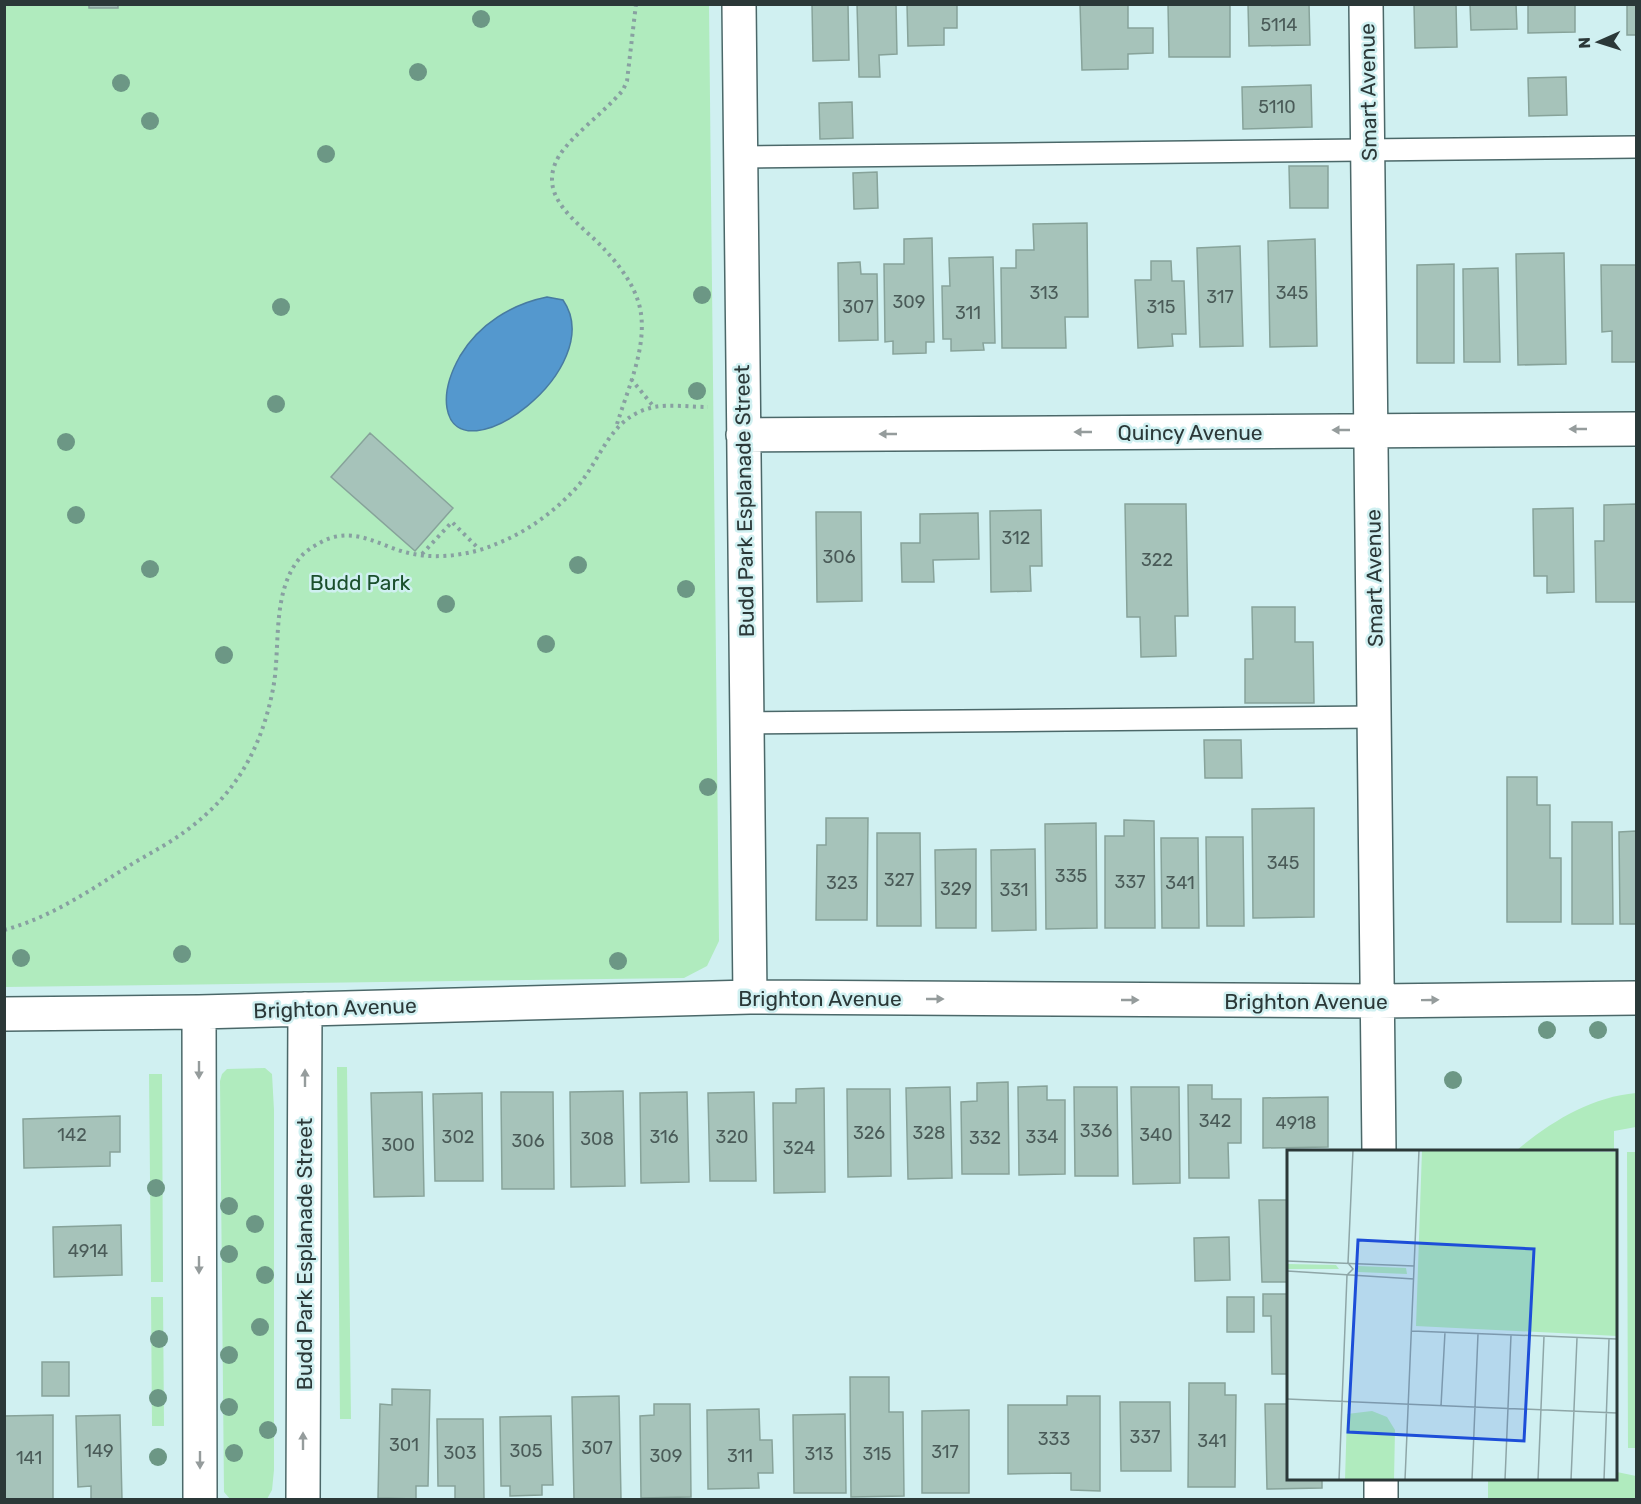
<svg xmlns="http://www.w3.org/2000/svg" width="1641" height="1504" viewBox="0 0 1641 1504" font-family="Rubik,sans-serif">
  <rect width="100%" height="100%" fill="#d0f0f1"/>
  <path fill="#b0ebbe" d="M4 5H709L719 941 707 966 684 978 5 987Z
    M337 1067H347L351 1419H340Z
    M265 1068 272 1074 274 1110V1470L272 1490 267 1499H230L224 1492 220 1081 222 1074 227 1069Z
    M149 1074H162L163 1282H151Z
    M1636 1093V1127L1614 1131V1151H1516C1550 1122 1591 1097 1636 1093Z
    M1627 1152H1636V1448H1628Z
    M151 1297H163L164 1426H152Z
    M1616 1297 1617 1472 1636 1476V1499H1488V1479L1616 1478Z"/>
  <path fill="#5498ce" stroke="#487ba1" stroke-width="1.5" d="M547 297 563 300C610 368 459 479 447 408 444 390 451 372 460 356 479 324 512 304 547 297Z"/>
  <path fill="#a6c3ba" stroke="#87a39a" stroke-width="1.5" d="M89 4H118V8H89Z
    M812 4H848L849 60 813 61Z
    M857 4H896L897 54 879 55 880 77H859Z
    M907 4H957V28H944V45L908 46Z
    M1080 4H1128V28H1153V53L1128 54V69L1082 70Z
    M1168 4H1230V57H1169Z
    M1248 4H1309L1310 45 1249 46Z
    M1414 4H1456L1457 47 1415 48Z
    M1470 4H1516L1517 29 1471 30Z
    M1528 4H1575V32L1528 33Z
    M1627 4H1636V35H1627Z
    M1566 77 1567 115 1529 116 1528 78Z
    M1311 85 1312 127 1243 129 1242 87Z
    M852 102 853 138 820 139 819 103Z
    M1289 166H1328V208H1290Z
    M877 172 878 208 854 209 853 173Z
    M1087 223 1088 317H1065L1066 348H1002L1001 268H1016V250H1034L1033 224Z
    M932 238 934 342H926V353L893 354V341L885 342 884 264H904V239Z
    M1315 239 1317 346 1270 347 1268 241Z
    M1240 246 1243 346 1200 347 1197 248Z
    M1564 253 1566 364 1518 365 1516 254Z
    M993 257 995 343H983L984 350 951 351V339H943L942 286H950L949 258Z
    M1151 261H1171L1172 281H1184L1186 334H1172L1173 346 1138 348 1135 280H1151Z
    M860 262 861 274H877L878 340 839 341 838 263Z
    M1454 264V363H1417V265Z
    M1601 265H1636V362H1612V331L1602 332Z
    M1498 268 1500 362H1464L1463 269Z
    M370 433 453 508 415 551 331 477Z
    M1125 504H1186L1188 616H1175L1176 656 1141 657 1140 617H1127Z
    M1636 504V602H1596L1595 541H1604V505Z
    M1573 508 1574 592 1547 593V576H1534L1533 509Z
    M1041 510 1042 566H1030L1031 591 991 592 990 511Z
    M816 512H861L862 601 817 602Z
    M978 513 979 559 933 560 934 582H902L901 543H920V514Z
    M1252 607H1295V642H1313L1314 703H1245V659H1253Z
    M1204 740H1241L1242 778H1205Z
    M1507 777H1537V805H1550V858H1561V922H1507Z
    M1314 808V917L1253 918 1252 809Z
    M826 818H868L867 920H816L817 845H826Z
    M1124 820 1154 821 1155 928H1105V836H1124Z
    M1572 822H1612L1613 924H1572Z
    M1096 823 1097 928 1046 929 1045 824Z
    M1636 831V924H1620L1619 832Z
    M877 833H920L921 926H877Z
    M1206 837H1243L1244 926H1207Z
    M1161 838H1198L1199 928H1162Z
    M976 849V928H936L935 850Z
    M1035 849 1036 930 992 931 991 850Z
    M1008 1082 1009 1174H962L961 1102 977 1101V1083Z
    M1188 1085H1212V1099H1241V1143H1228L1229 1178H1189Z
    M1047 1086V1100H1065V1174L1019 1175 1018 1087Z
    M950 1087 952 1178 908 1179 906 1088Z
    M1074 1087H1117L1118 1176H1075Z
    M1131 1087H1179L1180 1183 1133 1184Z
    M824 1088 825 1192 774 1193 773 1103H796V1089Z
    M847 1089H890L891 1176 848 1177Z
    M623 1091 625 1186 571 1187 570 1092Z
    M422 1092 424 1196 374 1197 371 1093Z
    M501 1092H553L554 1189H502Z
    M687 1092 689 1182 641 1183 640 1093Z
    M754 1092 756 1181H710L708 1093Z
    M482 1093 483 1181H435L433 1094Z
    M1328 1097V1147L1263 1148V1098Z
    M120 1116V1152H110V1166L24 1168 23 1119Z
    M1259 1200H1287L1288 1282H1262Z
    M121 1225 122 1275 54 1277 53 1227Z
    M1229 1237 1230 1280 1195 1281 1194 1238Z
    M1263 1294H1288V1374H1272L1271 1316H1263Z
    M1227 1297H1254V1332H1227Z
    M42 1362H69V1396H42Z
    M850 1377H889V1412H903L904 1496 851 1497Z
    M1189 1383H1225V1395H1236L1235 1487H1188Z
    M392 1389 430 1390 428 1486H416V1499L378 1498 380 1404 392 1405Z
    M619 1396 621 1499 574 1500 572 1397Z
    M1067 1396H1100V1491L1071 1490V1473L1008 1474V1405H1067Z
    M1120 1402H1170L1171 1471H1121Z
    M654 1404H690L691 1497 641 1498 640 1416 654 1415Z
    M1265 1404H1288V1478H1322V1488L1267 1489Z
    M759 1409 760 1440H772L773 1473H758L759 1488 708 1489 707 1410Z
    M969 1410V1493H922V1411Z
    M845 1414 846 1493H794L793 1415Z
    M53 1415V1500H4V1416Z
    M120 1415 122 1500H91V1486L78 1487 76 1416Z
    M551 1416 553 1485H542V1495L510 1496V1486H501L500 1417Z
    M437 1419H483L484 1499 455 1500V1486H438Z"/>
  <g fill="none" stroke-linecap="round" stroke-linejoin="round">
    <defs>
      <path id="lane" d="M740 157 1636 147
        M747 723 1376 717"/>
      <path id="street" d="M739 4 750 997
        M1366 4 1379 1152
        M743 435 1636 429
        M199 1012 200 1500
        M4 1014 199 1012 750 997 1378 1001 1636 998
        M1381 1478V1500
        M303 1500 305 1009"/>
    </defs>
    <use href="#lane" stroke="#4b6869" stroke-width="24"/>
    <use href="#street" stroke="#4b6869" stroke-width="36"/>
    <path stroke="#88a0a1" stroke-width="4" stroke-dasharray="3 4.5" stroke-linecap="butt" d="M631 379 654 407
      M617 424C628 388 648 346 640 308 635 286 620 266 605 250 582 224 534 198 559 156 573 134 605 112 623 90L627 81 636 4
      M422 554 452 522 479 549
      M4 930C49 918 86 893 124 869 136 861 150 854 163 846 225 809 259 761 273 689 281 648 271 594 299 559 305 551 314 546 323 541 357 525 381 548 413 554 439 559 471 555 496 544 527 532 554 512 577 487 603 457 609 417 654 407 670 404 691 407 708 407"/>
    <use href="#lane" stroke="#fff" stroke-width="21"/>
    <use href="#street" stroke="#fff" stroke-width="33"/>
  </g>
  <g fill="#6c9785">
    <circle cx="481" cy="19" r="9"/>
    <circle cx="418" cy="72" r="9"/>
    <circle cx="121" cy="83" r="9"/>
    <circle cx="150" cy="121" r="9"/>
    <circle cx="326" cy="154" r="9"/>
    <circle cx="702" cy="295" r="9"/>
    <circle cx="281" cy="307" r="9"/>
    <circle cx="697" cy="391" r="9"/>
    <circle cx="276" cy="404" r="9"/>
    <circle cx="66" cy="442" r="9"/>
    <circle cx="76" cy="515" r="9"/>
    <circle cx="578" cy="565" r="9"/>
    <circle cx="150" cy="569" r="9"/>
    <circle cx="686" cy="589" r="9"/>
    <circle cx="446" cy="604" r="9"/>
    <circle cx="546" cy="644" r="9"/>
    <circle cx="224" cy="655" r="9"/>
    <circle cx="708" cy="787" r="9"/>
    <circle cx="182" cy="954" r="9"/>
    <circle cx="21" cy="958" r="9"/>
    <circle cx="618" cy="961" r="9"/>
    <circle cx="1547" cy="1030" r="9"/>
    <circle cx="1598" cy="1030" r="9"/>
    <circle cx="1453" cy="1080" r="9"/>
    <circle cx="156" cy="1188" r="9"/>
    <circle cx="229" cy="1206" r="9"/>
    <circle cx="255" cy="1224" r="9"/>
    <circle cx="229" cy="1254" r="9"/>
    <circle cx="265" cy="1275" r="9"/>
    <circle cx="260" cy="1327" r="9"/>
    <circle cx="159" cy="1339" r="9"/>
    <circle cx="229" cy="1355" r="9"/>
    <circle cx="158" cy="1398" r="9"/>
    <circle cx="229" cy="1407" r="9"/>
    <circle cx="268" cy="1430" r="9"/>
    <circle cx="234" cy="1453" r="9"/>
    <circle cx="158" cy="1457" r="9"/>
  </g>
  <defs><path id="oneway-solid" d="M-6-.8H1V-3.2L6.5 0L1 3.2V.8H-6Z" transform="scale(1.5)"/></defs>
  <g fill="#959c9c">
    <use href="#oneway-solid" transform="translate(1578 429) rotate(180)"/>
    <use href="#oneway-solid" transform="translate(1341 430) rotate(180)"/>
    <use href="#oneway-solid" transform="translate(1083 432) rotate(180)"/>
    <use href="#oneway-solid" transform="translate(888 434) rotate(180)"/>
    <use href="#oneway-solid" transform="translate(935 999)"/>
    <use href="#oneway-solid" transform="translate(1130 1000)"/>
    <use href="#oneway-solid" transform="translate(1430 1000) rotate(-1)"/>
    <use href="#oneway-solid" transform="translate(199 1070) rotate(90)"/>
    <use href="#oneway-solid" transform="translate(305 1078) rotate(-90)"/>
    <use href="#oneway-solid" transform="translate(199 1265) rotate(90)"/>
    <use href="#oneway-solid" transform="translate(303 1441) rotate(-90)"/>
    <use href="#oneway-solid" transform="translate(200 1460) rotate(90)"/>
  </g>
  <g text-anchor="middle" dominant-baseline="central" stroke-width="5" stroke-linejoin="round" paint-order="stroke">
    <g font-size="18" fill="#4a5b58">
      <text x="1279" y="25">5114</text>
      <text x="1277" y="107">5110</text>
      <text x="1044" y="293">313</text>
      <text x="1292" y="293">345</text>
      <text x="1220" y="297">317</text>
      <text x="909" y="302">309</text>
      <text x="858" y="307">307</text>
      <text x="1161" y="307">315</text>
      <text x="968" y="313">311</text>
      <text x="1016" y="538">312</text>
      <text x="839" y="557">306</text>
      <text x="1157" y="560">322</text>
      <text x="1283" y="863">345</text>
      <text x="1071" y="876">335</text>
      <text x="899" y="880">327</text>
      <text x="1130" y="882">337</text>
      <text x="842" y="883">323</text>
      <text x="1180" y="883">341</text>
      <text x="956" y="889">329</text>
      <text x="1014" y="890">331</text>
      <text x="1215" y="1121">342</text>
      <text x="1296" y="1123">4918</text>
      <text x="1096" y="1131">336</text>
      <text x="869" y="1133">326</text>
      <text x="929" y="1133">328</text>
      <text x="72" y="1135">142</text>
      <text x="1156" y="1135">340</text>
      <text x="458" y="1137">302</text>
      <text x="664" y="1137">316</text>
      <text x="732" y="1137">320</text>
      <text x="1042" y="1137">334</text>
      <text x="985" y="1138">332</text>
      <text x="597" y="1139">308</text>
      <text x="528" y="1141">306</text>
      <text x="398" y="1145">300</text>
      <text x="799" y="1148">324</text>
      <text x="88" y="1251">4914</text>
      <text x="1145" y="1437">337</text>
      <text x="1054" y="1439">333</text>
      <text x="1212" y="1441">341</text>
      <text x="404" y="1445">301</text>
      <text x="597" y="1448">307</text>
      <text x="99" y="1451">149</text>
      <text x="526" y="1451">305</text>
      <text x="945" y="1452">317</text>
      <text x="460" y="1453">303</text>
      <text x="819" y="1454">313</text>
      <text x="877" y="1454">315</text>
      <text x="666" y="1456">309</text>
      <text x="740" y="1456">311</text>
      <text x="29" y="1458">141</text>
    </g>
    <g font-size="21" fill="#2b3838" stroke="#d0f0f1">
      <text transform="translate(1368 92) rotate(-91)">Smart Avenue</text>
      <text x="1190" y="432">Quincy Avenue</text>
      <text transform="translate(744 501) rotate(-91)">Budd Park Esplanade Street</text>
      <text transform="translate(1374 578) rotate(-91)">Smart Avenue</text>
      <text x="820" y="998">Brighton Avenue</text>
      <text x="1306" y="1001">Brighton Avenue</text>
      <text transform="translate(335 1008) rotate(-2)">Brighton Avenue</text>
      <text transform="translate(304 1254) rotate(-90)">Budd Park Esplanade Street</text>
    </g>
    <g font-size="21" fill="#1a4f2c" stroke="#d0f0f1">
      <text x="360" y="582">Budd Park</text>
    </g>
  </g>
  <g transform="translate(1287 1150)">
    <rect width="330" height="330" fill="#d0f0f1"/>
    <path d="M135 0 330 2V186L129 176ZM1 114 49 115 52 119H0ZM71 116 119 118 120 124 71 122ZM85 261 100 267 108 280 107 330H58L60 264Z" fill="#b0ebbe"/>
    <path fill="none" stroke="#8ea6a7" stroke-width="1.5" d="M0 111 127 116M0 121 127 129M125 181 330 189M0 249 330 263M154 256 158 182M52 330 60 125 66 119 61 113 66 0M118 330 132 0M185 330 191 184M218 330 224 185M251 330 257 186M284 330 290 188M317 330 322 189"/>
    <path fill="#1d4ed8" fill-opacity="0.15" stroke="#1d4ed8" stroke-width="3" d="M71 90 247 99 237 291 61 282Z"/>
    <rect width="330" height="330" fill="none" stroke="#2b3838" stroke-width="3"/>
  </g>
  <rect width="1641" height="1504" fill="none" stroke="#2b3838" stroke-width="12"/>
  <g transform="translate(1599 42) rotate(267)" stroke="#d0f0f1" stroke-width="4.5" paint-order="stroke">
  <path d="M0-4.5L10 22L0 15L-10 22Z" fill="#2b3838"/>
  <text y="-9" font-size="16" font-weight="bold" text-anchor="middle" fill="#2b3838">N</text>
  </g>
</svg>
